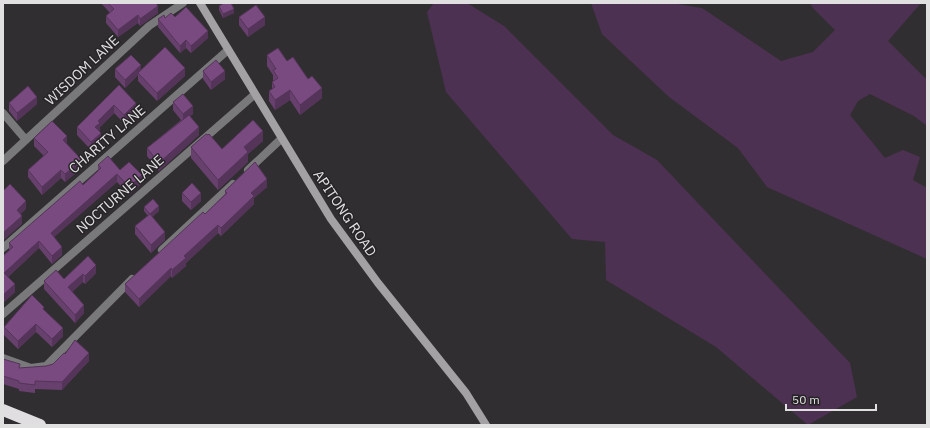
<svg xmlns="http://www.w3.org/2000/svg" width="930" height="428" viewBox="0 0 930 428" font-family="'IBM Plex Sans',sans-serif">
  <rect width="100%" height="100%" fill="#312e31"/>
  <path fill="#4d3152" d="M434 3H467L504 26 613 135 657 160 850 363 857 397 808 425 716 347 606 280 605 242 572 239 446 92 427 12Z
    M591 3H671L702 8 781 61 813 52 835 30 813 8 810 3H921L888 41 927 80V126L914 116 870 94 858 101 850 115 885 158 903 150 920 157 913 180 927 188V259L767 187 738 148 669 97 602 34Z"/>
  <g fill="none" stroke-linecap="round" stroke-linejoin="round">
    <path stroke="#79787a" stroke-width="8" d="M3 113 26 140
      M3 161 149 26 183 3
      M248 170 281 139
      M3 248 228 50
      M162 250 233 184
      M3 314 254 95
      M3 358 31 368 46 366 132 279"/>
    <path stroke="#a3a1a4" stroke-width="8" d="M200 3 331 219 378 283 466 393 486 425"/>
    <path stroke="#e1dee1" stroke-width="12" d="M3 410 40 425"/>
  </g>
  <path fill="#67406d" d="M101 3H156L158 13 140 26 138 23 118 37 106 23V16L110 13Z
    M219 6 234 13 223 18 219 10Z
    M175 17 208 38 191 53 186 48 180 53 158 27V19L165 18Z
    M239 17 265 25 248 37 239 25Z
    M267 55 287 61 308 79 322 98 300 115 290 100 275 110 269 101V91L272 89V82L273 81V75L267 66Z
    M115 69 141 71 185 76 157 101 138 81V75L125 88 115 77Z
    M203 71 225 79 211 90 203 79Z
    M119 85 136 111 124 123 114 113 100 127 99 131 101 141 91 150 77 135V127Z
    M173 102 193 114 190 116 199 135 159 171 147 156V148L181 120 173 110Z
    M9 103 37 104 17 121 9 111Z
    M34 138 67 144 82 168 65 182 61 178 42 195 28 177V170L44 156 34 146Z
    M263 141 248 154V162L218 190 191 158V147L222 149Z
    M98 165 120 170 142 183 129 195 117 182 54 237 62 255 52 264 39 248 8 277 15 292 3 303V256L9 251V243L83 185 98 171Z
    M267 187 254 198V204L221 236 218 233 186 263V266L172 278 171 276 139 307 125 292V284L205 214 225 194V191Z
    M182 193 201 201 191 210 182 201Z
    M144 207 159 211 152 217 165 240 151 253 135 234V226L148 216 144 211Z
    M88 256 96 273 85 284 83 282 72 292 84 313 75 323 44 289V281L64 279Z
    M44 310 63 336 52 347 36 332 18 349 4 335V327Z
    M65 354 89 361 62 390 35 389V393L19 391V389L3 384V359L20 368 46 366 53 364Z"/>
  <path fill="#543459" d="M158 6V13L140 26V19Z
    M234 9V13L223 18V14Z
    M138 15V23L118 37V30Z
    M265 17V25L248 37V29Z
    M208 31V38L191 53V46Z
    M186 40V48L180 53V46Z
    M141 65V73H138V75L125 88V80Z
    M185 68V76L157 101V93Z
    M225 71V79L211 90V82Z
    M322 88V98L300 115V105Z
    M290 90V100L275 110V100Z
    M37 97V104L17 121V113Z
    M136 103V111L124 123V115Z
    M114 105V113L100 127V131L95 135V127L98 121Z
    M193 106V114L183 122V114Z
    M199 127V135L159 171V163Z
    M263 131V141L248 154V162L218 190V180L244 147Z
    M101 133V141L91 150V142Z
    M67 136V144L63 140Z
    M82 160V168L65 182V174Z
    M61 170V178L42 195V187Z
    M117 174V182L51 240V233Z
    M142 175V183L129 195V187Z
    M267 179V187L254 198V204L221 236V228L251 193Z
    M201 193V201L191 210V202Z
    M26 201V209L17 218V210Z
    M159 206V211L150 218V214Z
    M22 216V224L3 241V233Z
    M218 225V233L186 263V266L172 278V270L184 256Z
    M165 232V240L151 253V245Z
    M39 241V248L4 280V273Z
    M62 247V255L52 264V256Z
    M96 265V273L85 284V276Z
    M171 268V276L139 307V299Z
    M83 274V282L68 295V287Z
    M15 284V292L3 303V295Z
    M84 305V313L75 323V315Z
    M36 324V332L18 349V341Z
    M63 328V336L52 347V339Z
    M89 353V361L62 390V382Z"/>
  <path fill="#784a7f" stroke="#543459" d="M108 3H156L158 6 140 19 138 15 118 30 106 16 114 9Z
    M224 3H231L234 9 223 14 219 6Z
    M256 5 265 17 248 29 239 17Z
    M186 7 208 31 191 46 186 40 180 46 158 19 164 15 165 18 171 13 175 17Z
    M165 47 185 68 157 93 138 73Z
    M278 48 287 61 293 57 308 79 312 76 322 88 300 105 290 90 275 100 269 91 275 87 272 82 278 78 273 70 276 69 267 55Z
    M131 55 141 65 125 80 115 69Z
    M216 60 225 71 211 82 203 71Z
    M119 85 136 103 124 115 114 105 98 121 100 123 95 127 101 133 91 142 77 127Z
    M28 86 37 97 17 113 9 103Z
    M183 94 193 106 183 114 173 102Z
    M189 115 199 127 159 163 147 148Z
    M253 120 263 131 244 147 248 152 218 180 191 147 206 134 208 135 209 134 222 149Z
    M52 121 67 136 63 140 82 160 65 174 61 170 42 187 28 170 48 152 34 138Z
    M108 156 120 170 129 162 142 175 129 187 117 174 51 233 62 247 52 256 39 241 4 273 15 284 3 295V256L13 247 9 243 80 181 83 185 101 168 98 165Z
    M255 162 267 179 251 193 254 196 221 228 218 225 184 256 186 258 172 270 171 268 139 299 125 284 203 212 205 214 227 193 225 191Z
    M192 183 201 193 191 202 182 193Z
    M10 184 26 201 17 210 22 216 3 233V191Z
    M153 199 159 206 150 214 144 207Z
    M150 214 165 232 151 245 135 226Z
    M88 256 96 265 85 276 83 274 68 287 84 305 75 315 44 281 56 270 64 279Z
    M32 295 44 307 43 309 63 328 52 339 36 324 18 341 4 327Z
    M75 340 89 353 62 382 35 381V385L19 383V381L3 376V359L20 364 19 368 46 366 53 364 64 353 65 354Z"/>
  <g text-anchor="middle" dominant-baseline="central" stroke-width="3" stroke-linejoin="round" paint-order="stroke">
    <g font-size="14" fill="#e1e0e1" stroke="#272427">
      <text transform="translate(82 70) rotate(-43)">WISDOM LANE</text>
      <text transform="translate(107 139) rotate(-41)">CHARITY LANE</text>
      <text transform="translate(120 194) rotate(-41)">NOCTURNE LANE</text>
      <text transform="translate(345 213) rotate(56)">APITONG ROAD</text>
    </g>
  </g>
  <rect width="930" height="428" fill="none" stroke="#e1e0e1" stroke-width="8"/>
  <path d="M786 404v6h90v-6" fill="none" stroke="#e1e0e1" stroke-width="2"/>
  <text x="792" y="404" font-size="12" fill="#e1e0e1" stroke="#272427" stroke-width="3" paint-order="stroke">50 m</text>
</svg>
